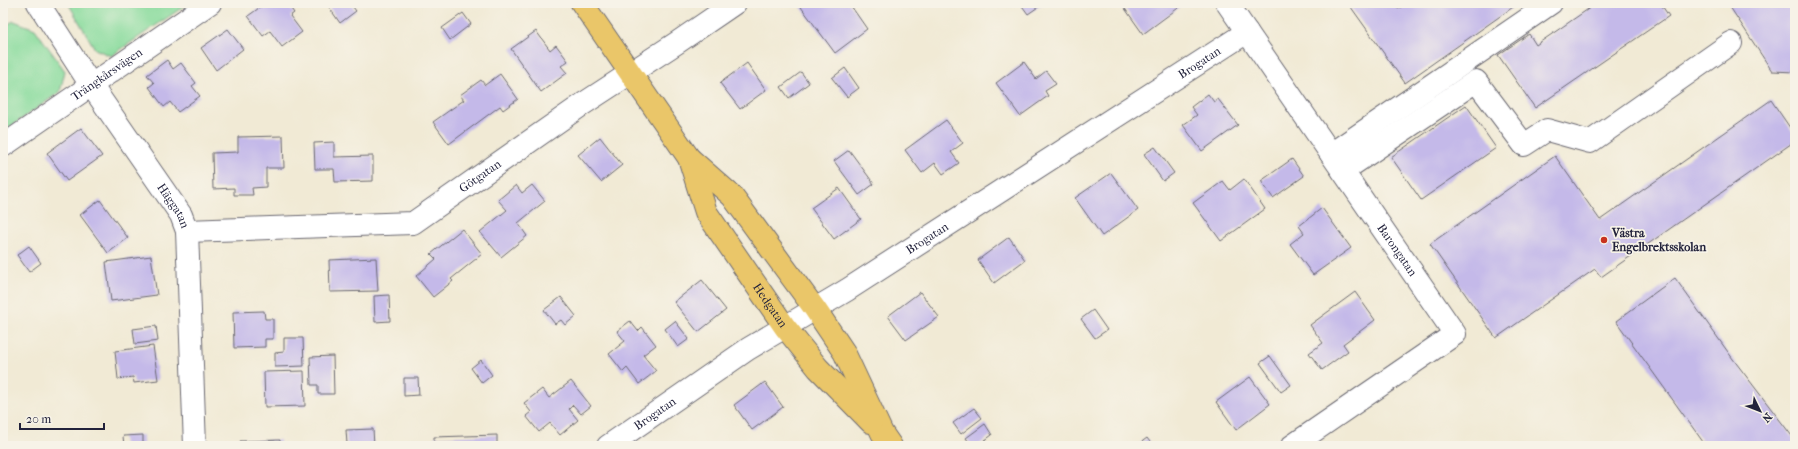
<svg xmlns="http://www.w3.org/2000/svg" width="1798" height="449" viewBox="0 0 1798 449" font-family="'IM FELL French Canon',serif">
  <rect width="100%" height="100%" fill="#f7f3e8"/>
  <filter id="ink" filterUnits="userSpaceOnUse"><feTurbulence type="fractalNoise" baseFrequency=".025" numOctaves="2"/><feDisplacementMap in="SourceGraphic" scale="8" xChannelSelector="R" yChannelSelector="G"/><feConvolveMatrix kernelMatrix="1 2 1 2 8 2 1 2 1" color-interpolation-filters="sRGB"/></filter>
  <filter id="wash" filterUnits="userSpaceOnUse"><feTurbulence type="fractalNoise" baseFrequency=".012" numOctaves="4" result="noise"/><feDisplacementMap in="SourceGraphic" scale="16" xChannelSelector="R" yChannelSelector="G"/><feGaussianBlur stdDeviation="0.9" result="paint"/><feColorMatrix in="noise" values="0 0 0 0 0 0 0 0 0 0 0 0 0 0 0 0 0 1.4 0 .05"/><feComposite in="paint" operator="in"/></filter>
  <g filter="url(#wash)">
    <rect width="100%" height="100%" fill="#f1ead5"/>
    <path fill="#88db9c" stroke="#557e6c" d="M68 3H189L111 56 95 49Z
      M14 21 35 29 65 71 60 92 3 132V26Z"/>
    <g id="blocks">
      <path fill="#c4b9e9" d="M266 3H287L294 13 290 16 302 32 282 47 270 31 263 36 248 16Z
        M326 3H350L356 11 340 23Z
        M798 3H849L867 29 835 53Z
        M1020 3H1044L1028 14Z
        M1121 3H1185L1143 34Z
        M1348 3H1394L1398 9 1407 3H1515L1516 5 1405 83Z
        M1597 3H1660L1669 16 1535 108 1498 55 1529 34 1536 45Z
        M1732 3H1795V72L1772 71 1730 7Z
        M463 13 471 24 450 40 442 28Z
        M228 29 243 49 216 70 201 48Z
        M536 31 550 50 556 45 568 61 561 66 567 73 541 92 511 49Z
        M167 60 173 69 181 63 196 83 192 86 200 96 178 112 170 102 164 107 149 87 154 83 147 75Z
        M1024 62 1036 79 1046 71 1056 84 1045 91 1048 96 1020 116 996 83Z
        M747 63 766 90 740 109 720 83Z
        M845 68 859 88 847 97 832 78Z
        M801 72 809 83 789 98 781 87Z
        M500 74 518 99 503 110 500 106 449 144 433 122 464 100 460 95 481 80 485 85Z
        M1208 94 1214 102 1218 99 1238 125 1202 151 1183 125 1197 115 1191 107Z
        M1771 100 1795 135V141L1601 277 1595 269 1496 338 1430 244 1555 156 1600 220Z
        M1466 105 1496 148 1421 200 1391 157Z
        M946 120 963 143 951 152 959 163 943 174 935 163 922 173 905 150Z
        M81 128 102 156 67 181 47 153Z
        M283 136 284 168H266V187L252 188 253 195H234V188L213 189 212 153 238 152V137Z
        M600 137 622 165 601 182 578 155Z
        M334 142V157L373 156V181L335 182 334 169H315L314 143Z
        M1155 147 1174 173 1163 181 1144 154Z
        M849 150 874 184 859 195 834 161Z
        M1292 159 1304 176 1273 198 1261 181Z
        M1111 173 1138 210 1102 236 1075 198Z
        M1244 179 1265 209 1221 241 1193 203 1223 181 1230 190Z
        M516 185 522 193 532 185 545 201 518 223 527 236 501 257 480 232 507 210 498 200Z
        M839 188 861 219 834 239 811 208Z
        M100 200 128 238 108 253 80 215Z
        M1322 208 1351 248 1313 275 1290 244 1304 233 1299 226Z
        M462 229 482 254 451 279 453 281 433 297 416 276 436 259 431 254Z
        M1009 237 1025 260 994 283 978 260Z
        M29 246 41 263 29 272 17 255Z
        M151 256 157 295 111 301 106 262Z
        M376 258 378 291 330 292 329 260Z
        M1675 278 1733 359 1795 440V446H1706L1616 321Z
        M702 280 726 310 698 332 674 302Z
        M920 292 939 317 906 340 888 316Z
        M1355 292 1375 320 1343 344 1348 351 1322 370 1309 353 1323 343 1310 325Z
        M389 295 390 321 375 322 374 296Z
        M561 297 576 316 565 325 561 320 555 324 544 310Z
        M1093 310 1107 330 1095 338 1081 319Z
        M264 311 265 319H273V339H265V347L234 348 233 312Z
        M630 321 638 331 642 327 656 345 643 355 656 371 639 384 627 368 623 372 609 354 625 341 617 331Z
        M675 321 689 339 678 347 665 329Z
        M156 326 158 341 135 344 133 329Z
        M284 338H303L304 366 275 367V353L284 352Z
        M153 346 158 380 134 383 133 377 118 379 115 351Z
        M333 356 334 394H318V385H311L310 357Z
        M1270 356 1291 385 1281 392 1260 363Z
        M481 360 492 375 482 383 471 368Z
        M304 371 305 406 265 407 264 372Z
        M1250 377 1270 404 1236 430 1216 402Z
        M404 378H418L419 395 404 396Z
        M571 381 591 406 581 414 573 405 569 409 578 420 560 435 550 423 539 432 526 416 531 412 524 403 542 389 549 398Z
        M765 382 783 407 752 430 734 405Z
        M974 408 982 418 961 434 953 423Z
        M985 424 992 435 977 446H972L966 438Z
        M373 429 374 446H343V444H347L346 430Z
        M143 435V446H124L123 436Z
        M497 435V446H434V437Z
        M1147 438 1153 446H1136Z
        M280 440V446H240V441Z"/>
    </g>
  </g>
  <g filter="url(#ink)">
    <use href="#blocks" fill-opacity="0" stroke="#6a6871" stroke-width="1"/>
    <g fill="none" stroke-linecap="round" stroke-linejoin="round">
      <defs>
        <g id="minor">
          <path id="s1" d="M38 3 91 85 181 215 187 231 195 446"/>
          <path id="s2" d="M1227 3 1455 334 1292 446"/>
          <path id="s3" d="M3 146 210 3"/>
          <path d="M1331 154 1551 3"/>
          <path d="M1343 171 1476 81 1524 145 1547 130 1590 142 1731 43"/>
          <path id="s4" d="M187 231 413 223 583 104 678 42 735 3"/>
          <path id="s5" d="M608 446 748 349 847 290 1247 32"/>
        </g>
        <g id="major">
          <path d="M582 3 689 158 732 196 815 309 844 352 882 433 891 446"/>
          <path id="s6" d="M689 158 706 212 785 327 818 368 871 422"/>
        </g>
      </defs>
      <use href="#minor" stroke="#6a6871" stroke-width="24"/>
      <use href="#major" stroke="#6a6871" stroke-width="24"/>
      <use href="#minor" stroke="#fff" stroke-width="22"/>
      <use href="#major" stroke="#eac669" stroke-width="22"/>
    </g>
  </g>
  <circle fill="#c8321e" stroke="#f7f3e8" stroke-width="1.5" cx="1604" cy="240" r="4"/>
  <g text-anchor="middle" dominant-baseline="central" stroke-width="3.5" stroke-linejoin="round" paint-order="stroke">
    <g font-size="12" fill="#22223b" stroke="#f7f3e8">
      <text stroke="none"><textPath href="#s5" startOffset="705">Brogatan</textPath></text>
      <text stroke="none"><textPath href="#s3" startOffset="126">Trängkårsvägen</textPath></text>
      <text stroke="none"><textPath href="#s4" startOffset="308">Götgatan</textPath></text>
      <text stroke="none"><textPath href="#s1" startOffset="244">Häggatan</textPath></text>
      <text stroke="none"><textPath href="#s5" startOffset="381">Brogatan</textPath></text>
      <text stroke="none"><textPath href="#s2" startOffset="300">Barongatan</textPath></text>
      <text stroke="none"><textPath href="#s6" startOffset="170">Hedgatan</textPath></text>
      <text stroke="none"><textPath href="#s5" startOffset="57">Brogatan</textPath></text>
    </g>
    <g font-size="12" font-weight="bold" fill="#22223b" stroke="#f7f3e8" text-anchor="start">
      <text x="1612" y="233">Västra<tspan x="1612" dy="14">Engelbrektsskolan</tspan></text>
    </g>
  </g>
  <rect width="1798" height="449" fill="none" stroke="#f7f3e8" stroke-width="16"/>
  <g transform="translate(1760 411) rotate(133)" stroke="#f7f3e8" stroke-width="3" paint-order="stroke">
  <path d="M0-3L7 15L0 10L-7 15Z" fill="#22223b"/>
  <text y="-6" font-size="11" font-weight="bold" text-anchor="middle" fill="#22223b">N</text>
  </g>
  <path d="M20 423v6h84v-6" fill="none" stroke="#22223b" stroke-width="2"/>
  <text x="26" y="423" font-size="12" fill="#22223b" stroke="#f7f3e8" stroke-width="3" paint-order="stroke">20 m</text>
</svg>
